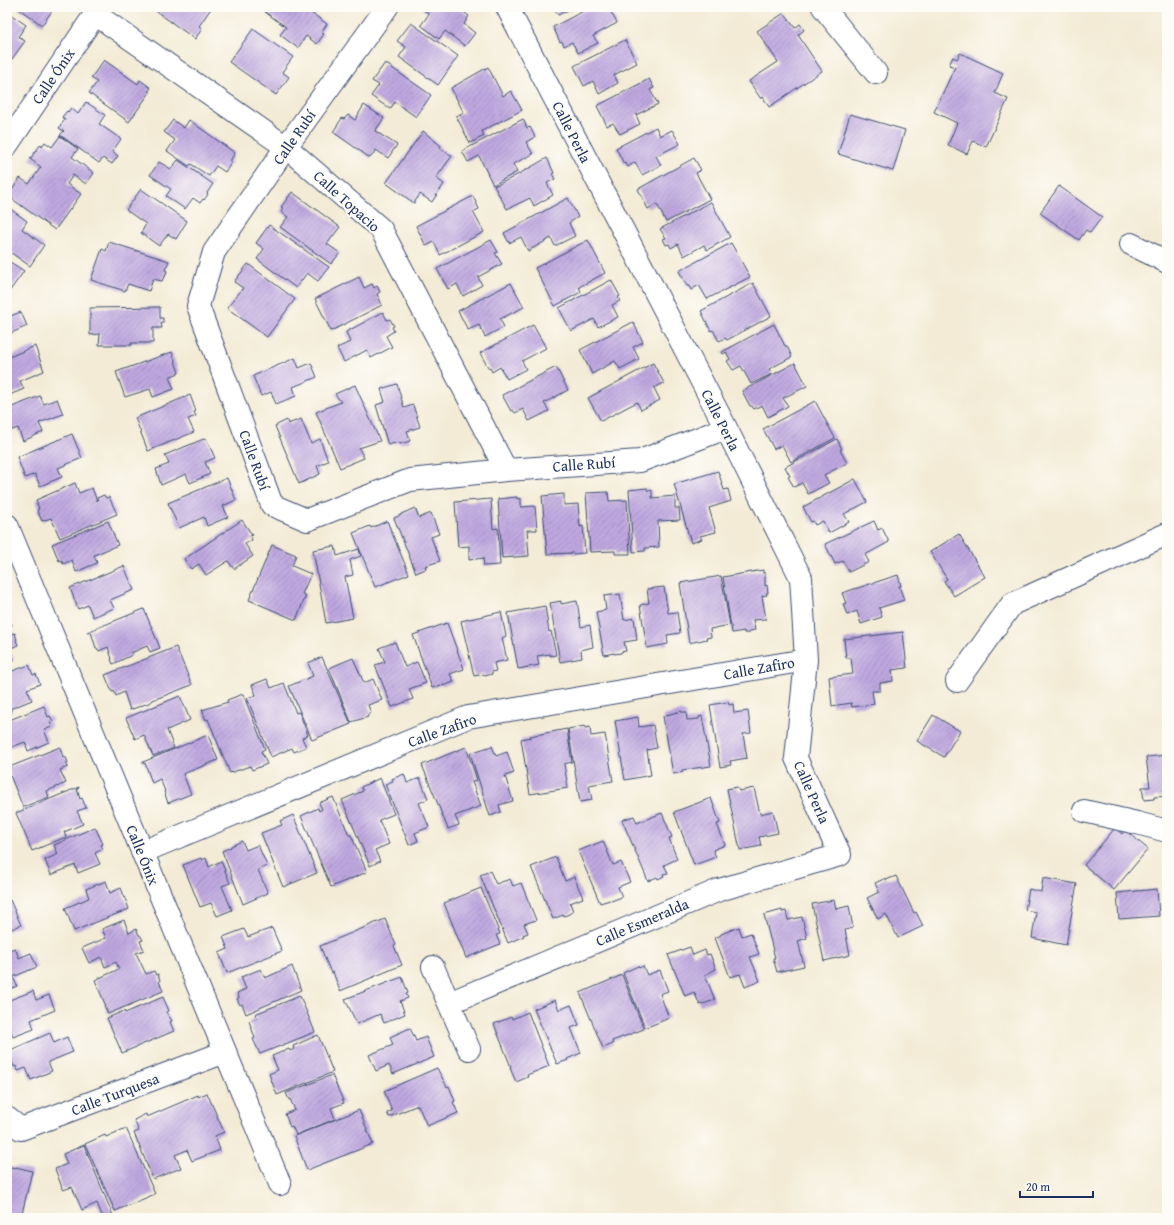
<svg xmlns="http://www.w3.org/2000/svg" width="1174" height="1225" viewBox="0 0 1174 1225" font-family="'Gentium Book Plus',serif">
  <defs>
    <pattern id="building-hatch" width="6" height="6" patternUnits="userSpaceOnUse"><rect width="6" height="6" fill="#bfa8e0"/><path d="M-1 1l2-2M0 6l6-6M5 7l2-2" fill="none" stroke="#9a89b9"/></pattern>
  </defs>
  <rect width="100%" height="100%" fill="#fdfcf7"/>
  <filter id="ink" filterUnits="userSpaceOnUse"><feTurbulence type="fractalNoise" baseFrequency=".025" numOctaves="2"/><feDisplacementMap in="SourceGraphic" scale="8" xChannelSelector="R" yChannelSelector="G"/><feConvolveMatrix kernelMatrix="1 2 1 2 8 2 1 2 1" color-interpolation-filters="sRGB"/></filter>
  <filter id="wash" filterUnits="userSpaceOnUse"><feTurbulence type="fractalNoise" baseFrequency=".012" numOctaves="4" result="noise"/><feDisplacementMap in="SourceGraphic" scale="16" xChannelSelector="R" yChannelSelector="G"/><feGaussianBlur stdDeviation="0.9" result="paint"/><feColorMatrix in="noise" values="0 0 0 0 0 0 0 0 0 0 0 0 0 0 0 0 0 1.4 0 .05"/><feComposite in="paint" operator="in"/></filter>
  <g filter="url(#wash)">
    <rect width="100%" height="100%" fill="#f3ebd5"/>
    <g id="blocks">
      <path fill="url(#building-hatch)" d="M16 7H51L50 9 52 11 42 25Z
        M150 7H212L199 26 202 29 195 39Z
        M269 7H303L327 24 321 33 324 34 317 44 306 36 298 48 280 35 286 27 265 12Z
        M423 7H457L469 16 464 24 475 33 465 46 445 31 439 39 421 25 429 14 422 9Z
        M554 7H574L558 15Z
        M591 7H608L617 23 593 36 598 43 578 53 572 42 564 46 562 41 560 42 553 27Z
        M7 12 26 25 18 37 25 41 12 59 7 56Z
        M784 13 795 28 800 24 804 30 798 35 822 71 769 107 763 97 761 99 749 81 778 62 757 31Z
        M411 23 458 56 438 85 399 57 406 47 397 41Z
        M253 29 293 57 282 72 289 77 276 95 229 62Z
        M625 40 637 63 614 75 618 83 599 94 593 81 584 86 574 66Z
        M960 53 1003 73 995 93 1008 99 986 147 973 141 967 154 948 145 957 123 934 112 955 67 949 65 953 57 957 59Z
        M104 60 138 84 140 80 151 88 148 91 150 92 129 122 89 93 97 82 91 78Z
        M385 63 431 95 416 117 395 102 390 109 371 96 379 85 372 81Z
        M488 67 503 96 511 91 522 110 482 131 484 136 470 143 456 116 464 113 451 88Z
        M649 79 654 88 650 90 658 104 636 115 640 124 620 134 613 123 607 126 597 106Z
        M86 102 105 115 99 124 121 139 112 152 118 156 112 164 103 158 99 163 60 135 64 131 59 128 65 119 62 117 67 111 68 112 71 108 78 114Z
        M364 105 384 118 375 131 397 145 388 158 376 150 370 158 333 132 342 118 344 119 348 115 355 120Z
        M850 114 905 130 893 171 838 154Z
        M523 119 527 128 530 127 535 137 526 142 533 154 513 164 517 172 493 185 479 156 468 162 462 151Z
        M173 120 184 128 189 120 235 153 230 161 232 162 225 172 216 166 209 176 191 164 189 166 167 151 175 140 164 132Z
        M656 127 660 136 672 130 680 144 656 156 661 165 642 175 635 162 628 167 625 163 624 164 616 148Z
        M423 131 441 146 440 148 452 156 436 178 444 184 432 202 420 194 414 203 386 183Z
        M60 136 78 149 72 157 94 173 86 184 73 175 67 184 81 194 55 230 8 196 20 178 29 184 41 167 30 159 41 144 42 146 45 142 52 147Z
        M547 158 554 173 552 174 555 179 547 183 553 195 534 206 530 198 507 209 494 186 508 180Z
        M694 158 701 170 696 173 710 199 666 222 657 204 648 209 638 189Z
        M178 160 213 184 207 193 208 194 204 200 203 199 200 203 193 198 185 209 166 196 171 189 150 175 159 162 171 169Z
        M1059 186 1102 217 1090 233 1086 230 1079 240 1040 213Z
        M141 189 187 221 176 239 168 234 159 246 141 233 146 224 126 210Z
        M292 192 340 227 327 244 340 253 331 264 280 227 288 217 281 212 283 208 281 207Z
        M473 196 479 209 473 212 484 232 440 255 434 242 426 246 416 226Z
        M568 198 578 217 569 223 575 236 555 246 551 238 528 251 521 237 509 243 504 233Z
        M711 202 730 237 707 250 704 245 684 256 678 244 671 248 669 244 666 245 663 239 666 238 660 229Z
        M9 208 27 221 22 229 44 245 30 266 7 250V211Z
        M269 225 329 267 318 281 307 273 296 288 257 259 264 249 256 243Z
        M491 240 498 252 495 253 502 264 478 277 482 285 463 296 457 284 448 289 437 269Z
        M588 240 605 273 579 287 581 292 555 306 535 268Z
        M109 242 169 261 165 270 167 271 165 277H164L162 281 153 279 149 291 128 284 125 291 91 280 102 249 106 251Z
        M731 243 750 277 707 299 699 285 691 290 689 286H687L679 271Z
        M7 260 24 271 9 292 7 291Z
        M248 264 295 299 267 337 227 308 243 288 234 282Z
        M359 277 364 288 372 284 374 288 377 286 380 292 377 294 382 305 331 331 315 299Z
        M611 280 620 296 618 297 620 301 612 305 618 317 598 327 594 319 571 331 559 308Z
        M511 283 524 307 500 319 504 327 485 337 479 325 468 330 458 311Z
        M753 283 771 316 727 340 725 338 719 341 713 330 711 331 701 311Z
        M160 307V318H163V323H161L162 328H153V343H131L132 345H99L100 334 90 335V308Z
        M21 312 27 326 7 335V314L8 317Z
        M383 312 387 320 390 319 394 326 392 327 394 331 386 336 392 347 371 358 367 350 344 362 337 348 350 342 346 332Z
        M633 322 643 342 633 347 639 359 620 369 615 361 592 374 580 350Z
        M774 324 785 346H787L792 357 769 369 772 374 751 384 741 366 733 370 727 361 730 359 726 352 723 354 722 352Z
        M533 325 546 348 522 361 526 369 507 379 500 367 492 372 490 368 489 369 480 353Z
        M35 346 44 371 20 381 24 389 7 396V358Z
        M172 352 179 373 169 377 174 389 153 397 150 389 125 397 116 372Z
        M295 358 299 368 311 363 317 377 293 387 296 396 276 404 271 392 261 396 253 376Z
        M653 363 664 383 654 388 660 400 641 410 637 402 601 421 588 398Z
        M795 363 807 386 783 398 788 406 768 417 762 405 754 409 752 406H750L742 391Z
        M556 367 568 390 544 403 549 411 529 421 523 409 515 413 513 410 511 411 502 395Z
        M397 384 404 408 413 405 420 427 407 431 410 441 400 444 399 442 388 445 376 405 385 402 381 389Z
        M355 385 380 441 359 448 364 458 340 468 316 412 341 402 335 394Z
        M190 395 196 411 194 412 196 416 188 419 194 432 148 451 135 418Z
        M40 396 44 404 57 399 63 414 39 423 43 432 23 441 18 428 9 431 7 428V409Z
        M815 401 835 438 791 462 782 445 774 449 763 429Z
        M301 419 311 443 320 439 328 461 317 466 320 474 299 484 275 426 287 420 288 424Z
        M72 434 82 458 58 468 62 477 40 486 35 474 25 478 17 457Z
        M206 438 215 458 205 462 210 474 190 483 186 474 161 485 156 469 169 464 165 455Z
        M837 439 842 449 840 450 847 463 824 475 829 483 808 494 802 483 794 487 788 477 790 476 785 467Z
        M718 471 724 490 728 489 731 501 709 508 716 532 700 536 702 539 691 543 674 484Z
        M227 478 236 500 223 506 228 517 207 526 204 517 179 528 168 503Z
        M855 479 867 502 844 514 849 522 829 533 823 521 815 525 813 521 811 522 803 507Z
        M75 483 79 493 92 488 97 501 98 500 97 498 104 495 106 498 109 497 117 514 60 538 51 518 42 521 37 510 39 509 36 500Z
        M647 488 648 491 652 490V498L675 496V508H679L680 520 658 521 659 547 645 548V551L633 552 629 490Z
        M608 492 609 501 627 500 630 554H615V551L590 552 586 493Z
        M564 494V505L578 504 580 527 583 526 585 553 573 554V553L547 554 542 496Z
        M517 497V499L521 498V507L535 506 537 530H527L529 556 502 558 498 499Z
        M491 499 493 529 498 528 500 565 484 566 483 558 469 560V546L458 547 455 502Z
        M415 508 419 518 431 513 439 534 431 537 440 561 425 566 426 569 416 573 394 518 401 515V514Z
        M242 520 252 535 250 536 252 540 245 544 253 556 234 569 228 561 206 575 199 564 191 569 184 559Z
        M108 521 118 545 94 555 97 563 76 572 72 560 63 564 62 560 59 561 52 544Z
        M387 521 409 574 375 587 353 533 370 526 371 528Z
        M874 521 878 530 882 528 889 542 865 555 869 562 849 572 843 561 835 564 825 544Z
        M959 534 985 577 954 596 944 581 947 579 930 552Z
        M272 545 296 555 292 566 311 574 302 594 306 595 296 620 249 600Z
        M335 546 337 556 359 549 361 556 350 560 353 575 345 577 353 618 326 623 313 550Z
        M124 566 134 590 110 600 114 608 93 617 88 605 78 609 70 588Z
        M763 570V573H765V586L767 585 768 593H766L767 595 762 596 766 619 753 620 755 630 750 631V633H744V631L732 633 723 577Z
        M898 575 901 586H899L904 600 879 608 882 617 861 624 857 611 847 615 843 604 846 603 842 593Z
        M721 576 730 625 710 629 711 637 706 638 707 639 689 643 680 583Z
        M664 587 668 613 677 612 680 633 667 635 668 644 647 648 640 605 649 603 647 589Z
        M620 594 624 620 634 618 637 640 624 642 626 651 621 652V653L614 654V653L604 655 596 612 606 610 604 596Z
        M561 601V604L577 601 581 627 590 625 593 647 581 650 582 658 560 662 550 603Z
        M545 606 549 632 551 631 556 655 550 656V654L537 656 539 665 518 669 508 613Z
        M144 609 160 648 150 652 147 646 131 653 132 655 113 664 111 659H112L108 647 99 651 97 648H96L91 632 87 633V632Z
        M501 612 506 636 502 638 507 660 494 663 496 671 492 672V674L485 676 484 674 474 676 461 621Z
        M11 623 12 625 9 627 12 634 15 633 17 640H16L18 645 9 649 14 660 7 663V625Z
        M447 623 464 669 450 674 454 682 442 686 441 685 432 688 413 635Z
        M903 632 907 668 892 670 893 681 880 683V691H872L874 704 852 707 851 703 832 706 829 677 853 674 851 658H846L844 639Z
        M395 642 405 667 417 662 426 683 409 689 413 699 392 707 375 665 385 662 379 648Z
        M176 647 192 685 153 700 151 702 130 710 124 692 116 696 114 691 112 692 105 675Z
        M322 657 351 724 312 740 289 686 313 676 308 663Z
        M353 658 364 683 373 679 382 700 368 705 371 713 367 715 368 717 351 722 329 668Z
        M29 665 33 675 36 674 40 684 27 689 32 700 10 709 12 712 7 713V673Z
        M267 679 271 688 284 683 296 713 299 712 308 735 302 738 306 747 294 752 292 748 271 757 247 698 256 695 252 685Z
        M243 694 265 749 261 751 267 764 252 770 250 766 230 773 208 719 206 720 202 710 228 702 227 700Z
        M180 696 190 720 167 730 174 748 153 756 144 735 135 739 126 718Z
        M728 702 729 705 733 704 734 713 748 711 751 733 743 734 747 758 730 761 731 765 720 767 710 705Z
        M44 706 48 717 50 716 53 721 50 722 52 727 44 730 49 742 28 751 25 742 7 749V721Z
        M681 711V712H686L687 720 699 719V717L702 716 711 766 682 770 683 772 673 774 663 716Z
        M933 715 960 731 944 757 917 741Z
        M638 717 639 727 653 725 657 748 647 750 651 775 625 780 615 721Z
        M585 726V728L590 727 591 736 605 734 613 781 589 785 592 800 580 802 568 729Z
        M567 729 572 762 564 764 568 788 530 794 521 739 531 737 530 736Z
        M208 735 218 760 183 774 191 794 168 803 164 791H165L160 779 152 783 145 763 143 764V762Z
        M492 746 496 756 507 752 514 773 505 776 513 801 499 805 501 812 490 816 470 753Z
        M60 747 63 757 65 756 68 762 66 763 68 767 60 770 66 783 47 791 49 797 23 807 7 768Z
        M466 747 477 780 472 782 481 806 455 816 459 825 448 829 422 765Z
        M1167 755V796L1154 797V799L1144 800 1142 787H1150L1146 757Z
        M404 774 407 783 420 778 428 799 419 803 429 827 415 833 418 841 409 845 385 784 393 781 392 779Z
        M380 778 394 814 379 820 389 844 375 850 380 861 370 866 342 800 363 791 361 787Z
        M79 787V788L77 789 80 799 82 798 86 808 77 811 83 824 64 832 66 837 32 851 16 813Z
        M737 787 739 791 754 788 760 814 773 811 778 833 759 837 761 846 740 850 727 789Z
        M333 797 349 835H351L367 872 331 887 301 816 318 808 319 811 322 809 319 803Z
        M711 798 720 823 717 824 725 845 713 850 716 857 694 865 674 812Z
        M662 813 672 837 669 838 677 859 664 865 668 873 663 874 664 876 658 879 657 877 648 881 622 820 634 816 637 823Z
        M293 815 317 873 283 887 261 833 282 825 280 821Z
        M95 827 103 844 101 845 103 849 95 853 100 864 78 873 75 865 51 875 45 860 58 854 54 845Z
        M1115 828 1122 834 1125 830 1148 849 1114 890 1084 865Z
        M242 841 246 850 258 845 267 866 258 870 268 893 243 904 222 851 231 847V846Z
        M603 841 613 865 621 862 630 882 618 887 622 897 611 901 610 900 600 903 578 851Z
        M556 857 565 881 574 877 583 898 570 903 573 911 569 914 564 916 563 915 553 919 531 867Z
        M201 858 202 860 206 858 209 867 221 861 230 883 222 886 232 910 217 916 211 903 200 907 183 865Z
        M490 871 496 884 510 879 513 886 521 883 536 920 524 924 528 933 523 935 524 936 508 943 480 875Z
        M896 876 914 913 916 912 923 926 898 938 886 914 878 919 867 898 879 892 875 883 886 878V880Z
        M1043 878 1077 884 1066 945 1032 938 1036 912 1025 910 1029 889 1041 892Z
        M106 881 110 893 121 888 129 909 74 931 65 908 89 898 86 889Z
        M481 888 500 934 496 935 500 944 466 958 444 903Z
        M1157 889 1159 916 1119 919 1117 893Z
        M10 900 21 925 7 931V902Z
        M834 900 836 909 849 906 853 928 845 930 850 955 824 961 812 904Z
        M782 910V912L786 911 788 920 802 917 807 938 798 941 804 966 777 972 773 958H775L764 915Z
        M385 919 396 945 394 946 402 965 340 991 333 972 331 973 320 946Z
        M124 920 129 933 136 929 139 935H140L143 940 140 941 144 950 136 953 146 974 154 971 156 975 158 974 160 981H159L163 991 108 1014 104 1005 105 1004 95 980 119 969 116 962 105 967 101 957 89 963 82 948 106 938 102 929Z
        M739 927 742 936 751 933 759 954 750 957 760 981 745 987 740 974 730 977 715 938 721 935V934Z
        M272 928 282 951 227 973 219 953 228 949 223 937 244 929 248 937Z
        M690 947 693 955 705 950 707 955 710 954 716 969 705 975 715 1000 700 1005 694 992 685 996 668 955Z
        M15 948 19 958 31 953 37 967 13 977 17 986 7 990V951Z
        M292 966 301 990 246 1014 242 1004 240 1005 237 999 239 998 237 993 246 989 241 977 261 969 265 978Z
        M638 966 639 968 643 966 647 975 660 970 668 991 660 994 669 1018 645 1028 623 973Z
        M622 975 644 1029 612 1041 613 1044 603 1048 580 993Z
        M402 977 408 993 406 994 408 998 400 1001 405 1014 384 1023 380 1014 357 1024 345 999Z
        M33 991 36 1000 49 995 55 1010 31 1020 34 1029 13 1037 9 1025 7 1026V1001Z
        M300 996 315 1032 260 1054 253 1039 255 1038 249 1021 257 1018 255 1014Z
        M163 997 169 1011 166 1012 172 1021 170 1022 174 1031 122 1053 107 1018 124 1011 125 1013Z
        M555 1000 559 1010 571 1005 579 1025 571 1028 581 1053 567 1059 568 1060 557 1064 534 1009Z
        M528 1012 549 1066 527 1075 528 1077 516 1082 510 1068 511 1067 494 1024 511 1017 512 1019Z
        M410 1028 416 1041 426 1037 434 1057 393 1074 389 1065 376 1071 369 1055 393 1045 390 1037Z
        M50 1033 54 1043 67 1037 73 1052 48 1062 52 1071 31 1080 26 1068 18 1071 16 1066 14 1067 8 1051Z
        M318 1035 333 1072 277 1095 269 1074 278 1070 272 1056 289 1049 290 1051 294 1049 293 1046Z
        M437 1068 447 1087 449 1086 455 1101 453 1102 458 1113 427 1126 418 1105 389 1117 387 1113 392 1111 384 1091Z
        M332 1075 344 1103 331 1108 335 1119 296 1135 292 1126 290 1127 285 1114 295 1110 290 1099 289 1100 286 1093Z
        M207 1093 224 1132 215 1136 220 1150 192 1161 187 1150 175 1155 181 1168 153 1179 134 1133 139 1131 134 1120 146 1114 147 1117 198 1095V1097Z
        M359 1110 373 1144 307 1170 294 1136Z
        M126 1128 155 1194 115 1211 85 1144 105 1135 106 1137Z
        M84 1145 114 1218H103L97 1203 82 1210 72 1187 63 1190 55 1169 67 1164 63 1154Z
        M10 1167 16 1168V1167L32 1171 21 1218H7V1176Z"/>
    </g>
  </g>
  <g filter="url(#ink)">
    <use href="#blocks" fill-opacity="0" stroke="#3b4b70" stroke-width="1"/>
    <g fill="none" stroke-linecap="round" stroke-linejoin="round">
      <defs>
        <path id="minor" d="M387 7 286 147 214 252 198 306 272 505 307 520 410 480 506 470 640 461 726 428
          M823 7 876 73
          M95 14 286 147 381 229 506 470
          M7 145 100 7
          M1131 244 1167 262
          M7 525 280 1184
          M957 681 1012 604 1167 534
          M1084 811 1137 823 1167 831
          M142 852 468 717 806 660
          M433 967 469 1049
          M449 1003 719 890 840 855 796 758 806 660 801 578 726 428 507 7
          M7 1118 21 1129 225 1052"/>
      </defs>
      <use href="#minor" stroke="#3b4b70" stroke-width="24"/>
      <use href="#minor" stroke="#fff" stroke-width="22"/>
    </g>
  </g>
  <g text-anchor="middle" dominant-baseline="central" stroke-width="4" stroke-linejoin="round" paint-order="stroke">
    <g font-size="15" fill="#1b2f5e" stroke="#fdfcf7">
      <text transform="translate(53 76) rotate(-56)">Calle Ónix</text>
      <text transform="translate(572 132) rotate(63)">Calle Perla</text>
      <text transform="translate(294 137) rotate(-55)">Calle Rubí</text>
      <text transform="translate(347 201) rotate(42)">Calle Topacio</text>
      <text transform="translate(721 420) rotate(63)">Calle Perla</text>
      <text transform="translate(255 460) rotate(70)">Calle Rubí</text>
      <text transform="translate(584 464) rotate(-4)">Calle Rubí</text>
      <text transform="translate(759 668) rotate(-10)">Calle Zafiro</text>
      <text transform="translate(442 730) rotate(-20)">Calle Zafiro</text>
      <text transform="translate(812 792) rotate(66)">Calle Perla</text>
      <text transform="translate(143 855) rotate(68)">Calle Ónix</text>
      <text transform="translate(642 922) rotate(-23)">Calle Esmeralda</text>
      <text transform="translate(115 1094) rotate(-21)">Calle Turquesa</text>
    </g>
  </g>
  <rect width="1174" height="1225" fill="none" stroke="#fdfcf7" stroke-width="24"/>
  <path d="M1020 1191v6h73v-6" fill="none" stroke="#1b2f5e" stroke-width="2"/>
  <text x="1026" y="1191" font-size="12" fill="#1b2f5e" stroke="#fdfcf7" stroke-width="3" paint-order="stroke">20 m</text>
</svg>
